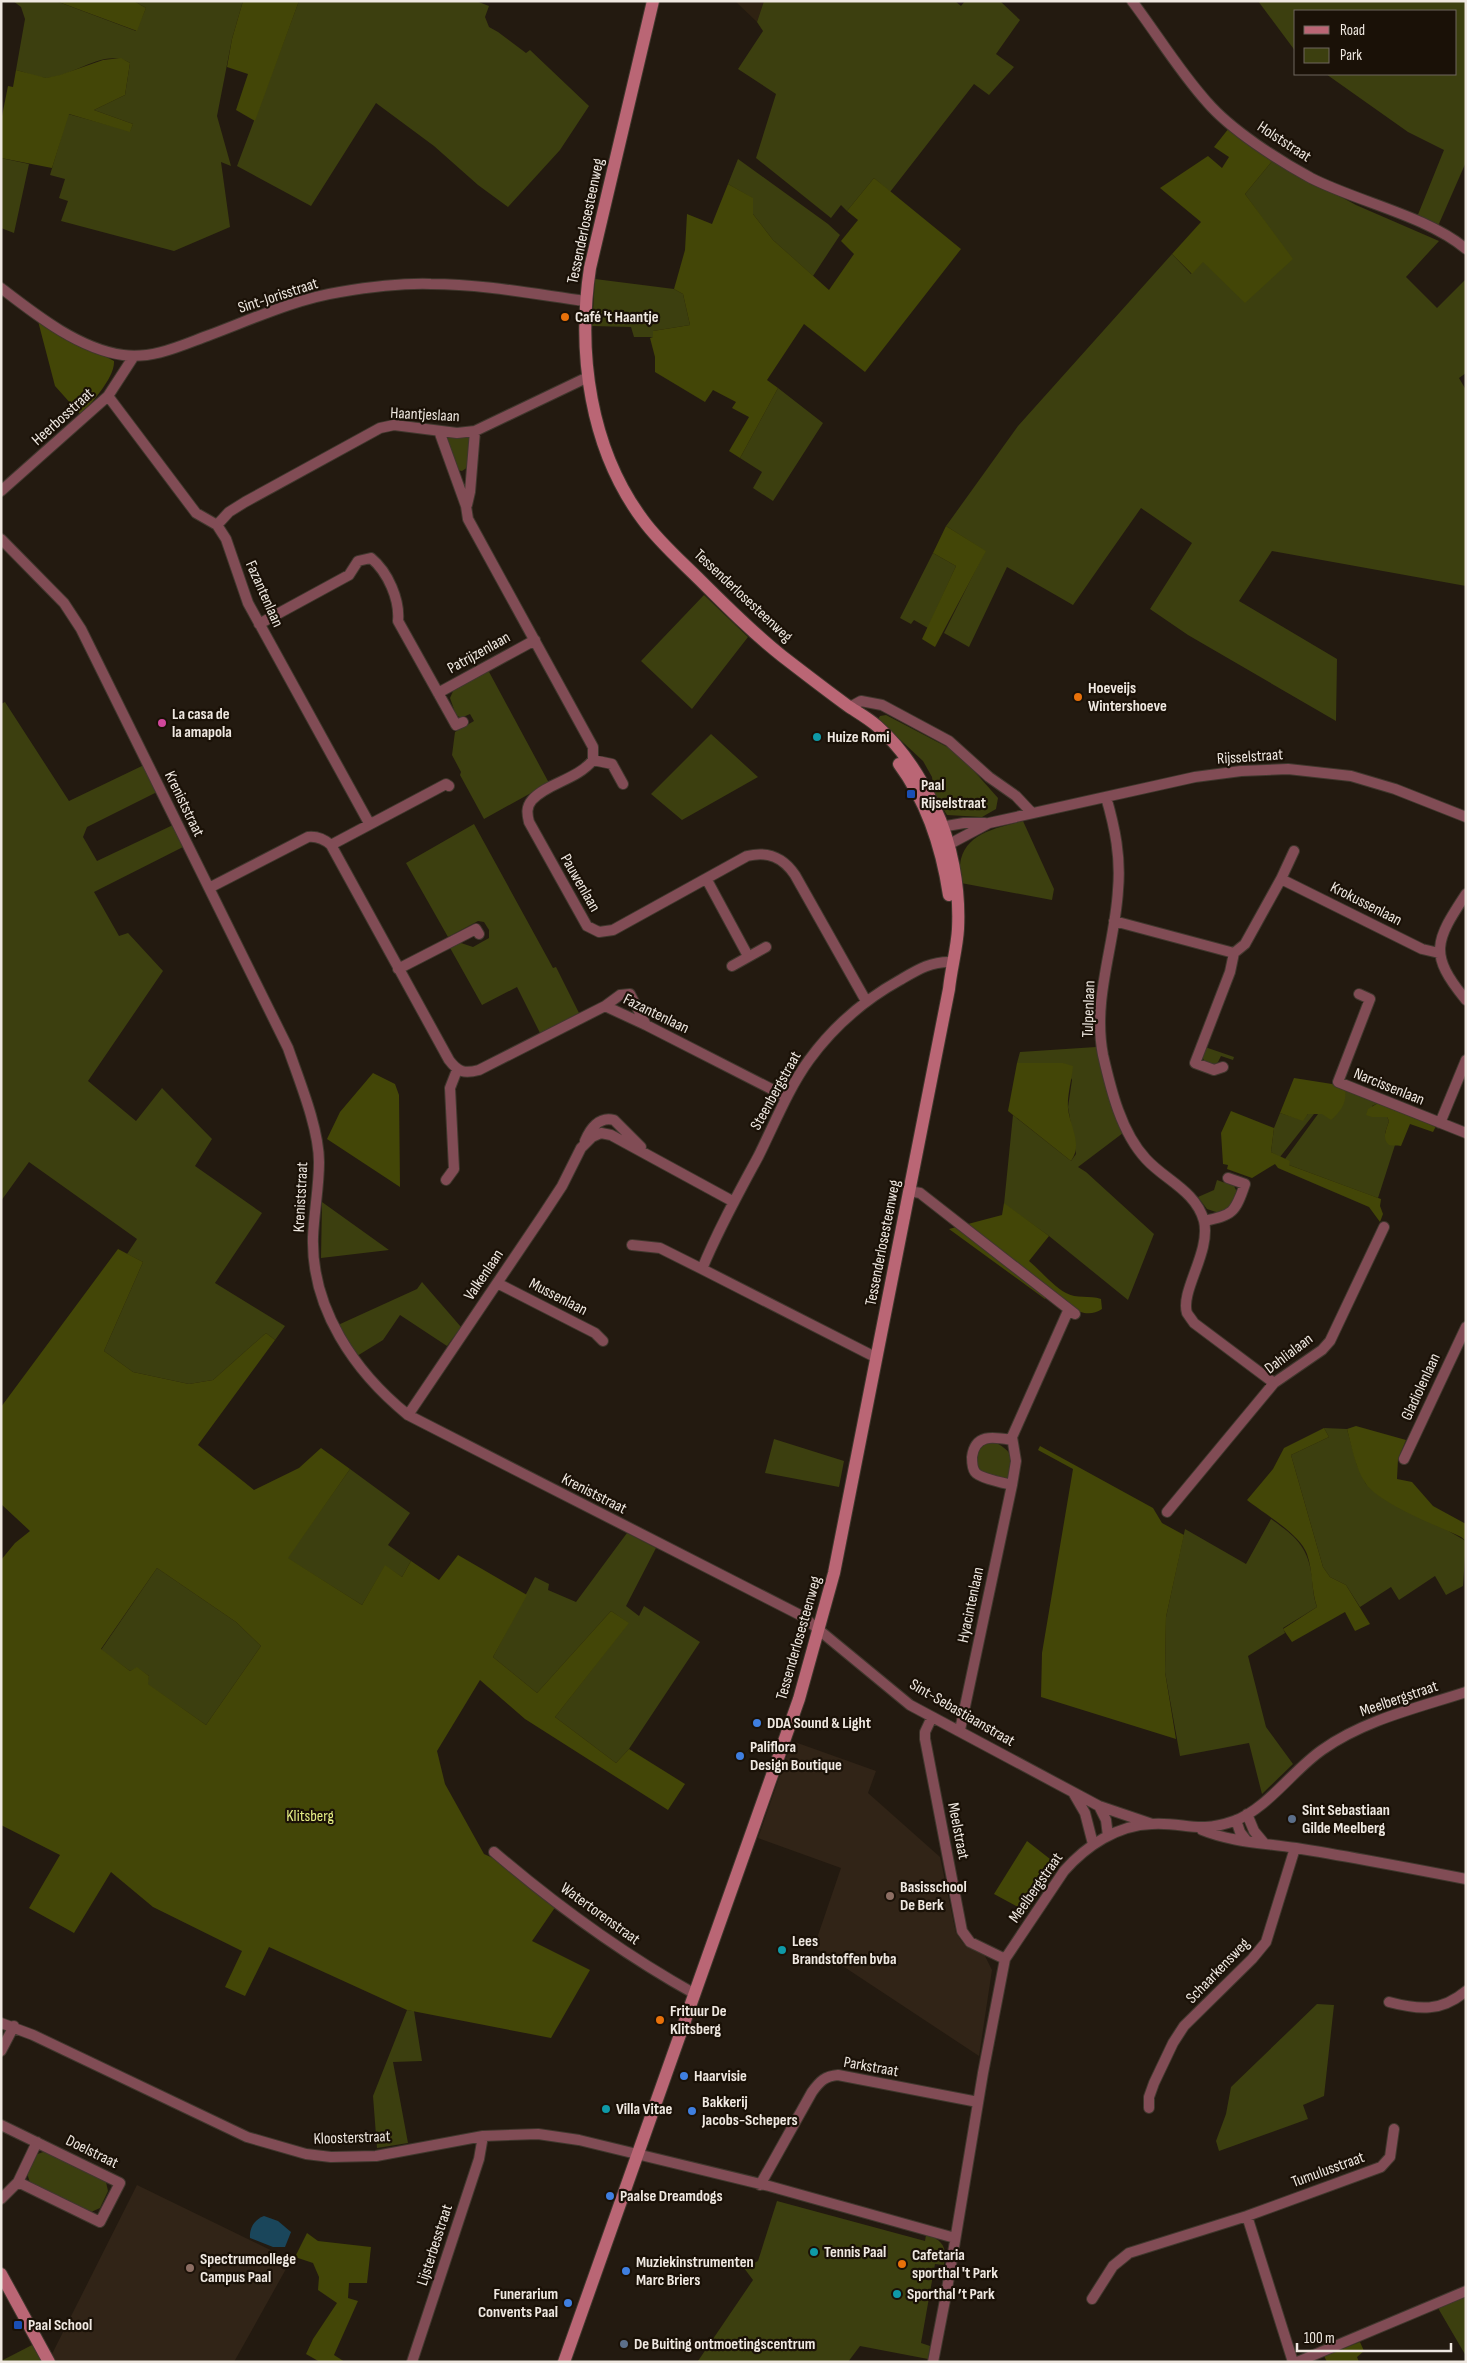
<svg xmlns="http://www.w3.org/2000/svg" width="1467" height="2363" viewBox="0 0 1467 2363" font-family="'Sofia Sans Condensed',sans-serif">
  <rect width="100%" height="100%" fill="#231a10"/>
  <path fill="#2f2212" d="M735 1H764L757 22Z"/>
  <path fill="#312417" d="M792 1741 876 1771 868 1793 940 1857 956 1933 963 1943 985 1956 992 1970 979 2056 814 1947 841 1868 758 1838Z
    M137 2185 291 2260 234 2362H54L51 2356Z"/>
  <path fill="#3c3f0f" d="M13 1H56L136 31 146 8 134 1H243L232 39 217 116 231 166 221 162 230 227 174 251 61 221 68 201 59 198 65 179 50 175 68 114 130 131 133 124 94 110 125 95 130 63C104 47 74 77 47 78 37 78 25 72 16 70L25 19 21 7Z
    M299 1H476L489 6 485 17 489 27 498 32 526 53 530 50 589 106 560 150 508 207 478 185 434 146 376 103 311 206 237 166Z
    M764 1H955L961 6 965 1H1000L1020 20 996 54 1014 67 989 95 974 84 890 192 874 178 847 211 841 205 831 218 756 158 776 94 738 69 763 31 757 22Z
    M1258 1H1466V162L1438 226 1417 217 1444 150 1408 132 1326 74H1456V11H1296V52Z
    M1 158 29 164 14 233 1 228Z
    M738 159 828 224 840 235 813 276 773 240 753 214 752 198 728 184Z
    M1273 160 1356 205 1439 241 1406 277 1437 308 1466 279V373L1459 378 1466 390V586L1272 551 1239 601 1337 659 1336 721 1188 635 1150 609 1192 543 1141 508 1073 605 1007 567 969 647 944 633 985 551 946 526 949 522 1018 426 1172 254 1191 274 1203 261 1292 260 1245 194Z
    M595 279 674 289 683 294 690 325 653 331V337H634L631 327 592 326Z
    M778 388 823 423 773 501 753 488 762 472 740 458Z
    M449 436H468L470 439 468 467 462 471 457 470 445 440Z
    M933 553 956 566 928 628 914 620 911 624 900 618Z
    M704 595 748 637 692 709 641 661Z
    M488 670 549 783 484 819 460 775 461 772 452 755 455 732 474 721 470 714 461 718 456 715 450 698 454 689Z
    M5 702 69 801 144 765 157 792 87 827 83 837 97 861 173 825 183 847 94 892 119 936 128 933 163 971 88 1081 136 1121 162 1088 212 1139 195 1166 262 1213 215 1283 285 1326 275 1340 266 1333 213 1380 189 1384 133 1372 104 1351 143 1262 127 1254 137 1239 29 1162 1 1201V704Z
    M886 715 951 749 966 762 998 798 996 809 982 817 947 815 934 794 932 777 923 761 878 719 880 716Z
    M711 734 758 777 682 820 651 794Z
    M1023 821 1054 889 1052 900 961 883C953 837 987 830 1023 821Z
    M474 824 553 968 556 967 579 1013 540 1033 517 987 482 1005 449 946 458 942 473 947 489 938V930L484 922 478 921 448 937 406 863Z
    M1096 1047 1102 1073 1123 1133 1078 1167 1086 1172 1154 1234 1128 1300 1049 1236 1004 1204 1013 1115 1071 1161 1076 1154 1068 1107 1072 1080 1063 1063H1017L1020 1052Z
    M1205 1047 1234 1057 1233 1060 1221 1056 1218 1062 1214 1065 1205 1062 1202 1057Z
    M1345 1089 1378 1103 1372 1106V1117H1387L1389 1121 1385 1133 1395 1145 1378 1198 1289 1165 1285 1159 1318 1114H1322Z
    M1280 1113 1303 1120 1308 1114H1314L1280 1157 1271 1152 1274 1128Z
    M1217 1180 1234 1186 1237 1192 1228 1209 1219 1213 1207 1209 1198 1197 1214 1190Z
    M322 1202 389 1250 321 1258Z
    M422 1282 461 1327 447 1346 400 1315 383 1340 357 1356 338 1325 417 1289Z
    M1324 1428 1347 1429 1357 1465 1366 1484 1466 1541 1463 1586 1446 1595 1435 1576 1399 1600 1391 1587 1360 1607 1346 1585 1330 1577 1323 1567 1291 1455 1329 1437Z
    M774 1439 844 1461 839 1487 765 1473Z
    M993 1441C1015 1453 1012 1456 1008 1479L985 1474 976 1466 978 1447Z
    M350 1469 410 1513 388 1545 411 1561 402 1577 385 1566 362 1605 287 1558Z
    M1271 1519C1295 1536 1308 1546 1312 1577 1313 1588 1313 1596 1317 1607L1283 1628 1285 1633 1248 1656 1266 1727 1293 1764 1262 1794 1249 1743 1180 1756 1165 1672 1166 1617 1185 1529 1246 1564Z
    M627 1533 656 1548 626 1606 639 1616 644 1606 700 1642 629 1749 616 1763 555 1717 628 1623 611 1611 537 1693 493 1657 535 1577 549 1584 548 1590 576 1602Z
    M157 1568 236 1622 261 1646 206 1725 147 1684 149 1676 137 1668 130 1671 101 1650Z
    M1317 2004 1334 2005 1324 2096 1303 2105 1308 2119 1219 2151 1216 2141 1226 2114 1231 2087Z
    M407 2010 414 2011 422 2061 393 2062 408 2143 377 2148 373 2096Z
    M43 2152H48L106 2182 108 2191 100 2208 91 2212 30 2183 27 2173 35 2155Z
    M777 2201 925 2241 926 2235C944 2240 947 2248 944 2265L935 2264 921 2343 930 2346 928 2359 860 2346 848 2362 698 2361 753 2280 744 2268 758 2261Z
    M1466 2296V2356L1438 2308Z
    M34 2344 43 2362H1V2361Z"/>
  <path fill="#434607" fill-rule="evenodd" d="M56 1H134L146 8 137 31Z
    M243 1H299L255 121 236 110 248 74 227 67 232 39Z
    M121 58 130 63 125 95 94 110 133 124 130 132 69 114 52 168 1 158V121L8 86 13 87 16 70 46 78 60 75 103 60Z
    M1229 128 1273 160 1245 194 1293 259 1245 303 1203 262 1192 274 1172 254 1201 222 1160 188 1208 156 1222 168 1229 157 1214 147Z
    M874 178 961 249 865 372 804 324 767 380 778 388 740 458 729 451 749 417 732 408 736 402 713 390 705 402 655 372V357L650 338 653 337V331L690 325 683 294 674 289 685 250 687 214 712 224 728 184 753 198V214L773 240 829 290 854 254 841 241 858 220 847 211Z
    M38 321 114 361C115 378 91 403 81 415L55 386Z
    M946 526 986 551 935 647 922 639 956 566 933 553Z
    M1017 1063H1063L1073 1066C1072 1079 1067 1095 1068 1108 1070 1127 1083 1144 1071 1161L1008 1111Z
    M373 1073 395 1084 399 1095 400 1187 327 1139 340 1112Z
    M1294 1078 1332 1084 1345 1089C1347 1103 1341 1111 1331 1120L1322 1114H1308L1303 1121 1280 1113Z
    M1378 1103 1436 1126 1433 1132 1410 1124 1401 1146C1397 1145 1392 1146 1389 1145 1381 1139 1387 1128 1389 1121L1387 1117H1372L1366 1115 1368 1109Z
    M1231 1111 1274 1128 1271 1152 1290 1161 1289 1165 1381 1199 1380 1206 1383 1214 1380 1222 1369 1207 1278 1168 1275 1164 1252 1178 1227 1169 1228 1165 1223 1164 1221 1133Z
    M1004 1203 1049 1236 1029 1261C1041 1271 1053 1286 1066 1293 1076 1299 1090 1295 1101 1299L1102 1309C1083 1322 1065 1303 1050 1291L1045 1299 949 1229 1002 1215Z
    M118 1249 143 1262 104 1351 133 1372 189 1384 213 1380 266 1333 275 1340 198 1445 254 1490 299 1468 321 1448 350 1469 288 1558 362 1605 385 1565 402 1577 411 1561 439 1580 458 1555 527 1595 493 1657 537 1693 611 1611 629 1623 555 1717 616 1763 629 1749 685 1784 668 1810 525 1719 480 1680 437 1751 445 1784 484 1854 495 1859 556 1906 532 1941 590 1970 551 2038 407 2010 269 1947 245 1996 225 1987 242 1951 153 1907 111 1872 74 1933 29 1908 60 1855 1 1825V1560L15 1543 30 1531 1 1504V1407ZM157 1568 236 1622 261 1646 206 1725 148 1684 149 1676 137 1667 130 1671 101 1649Z
    M1356 1426 1406 1440 1398 1459 1397 1479 1412 1482 1433 1506 1466 1524V1541L1461 1537C1436 1525 1382 1505 1366 1484 1355 1468 1352 1447 1347 1429Z
    M1324 1428 1329 1437 1291 1455 1323 1567 1330 1577 1346 1585 1370 1624 1355 1631 1345 1612 1292 1642 1283 1629 1317 1607C1311 1590 1313 1571 1307 1554 1300 1534 1263 1513 1247 1500L1273 1469 1284 1448Z
    M1040 1446 1153 1508 1162 1523 1184 1535 1166 1617 1165 1672 1176 1739 1041 1697 1042 1653 1073 1469 1038 1450Z
    M1027 1841 1059 1866 1027 1912 994 1894Z
    M307 2233 318 2241 371 2247 367 2283H349L348 2298 358 2301 334 2355 345 2362H320L306 2354 313 2339 337 2303 318 2290 319 2277 313 2263 295 2257Z
    M1360 2342 1364 2351 1357 2357 1359 2362H1327L1324 2356Z"/>
  <path fill="#1a465b" d="M264 2216 278 2221 291 2232 285 2247H273L250 2238C249 2228 255 2219 264 2216Z"/>
  <g fill="none" stroke-linecap="round" stroke-linejoin="round">
    <defs>
      <path id="street" d="M1132 1C1157 34 1179 71 1207 102 1231 130 1278 160 1311 178 1358 202 1427 216 1466 249
        M1 288C36 315 79 349 123 355 153 359 180 346 207 336 250 320 295 299 340 292 370 287 400 283 431 284 482 284 534 294 585 301
        M108 396 196 513 217 525 226 539 248 603 369 823
        M439 431 466 506 468 519 593 747V760C577 780 547 783 532 800 526 807 527 814 529 822L587 926 599 932 613 930 747 856C768 851 783 857 795 875L866 1001
        M1 491 108 396 134 356
        M467 505 470 492 475 431
        M217 525 229 512 245 502 380 428 394 425 457 433 475 431 588 377
        M1 539 64 603 81 629 288 1048C299 1080 319 1128 319 1162 319 1187 314 1212 313 1237 311 1309 355 1372 408 1415L802 1616 910 1705 1099 1806 1152 1824
        M259 624 349 575 358 561 371 558C388 572 400 600 398 621L456 725 463 722
        M438 693 535 640
        M850 707 861 701 882 705 949 741 989 777 1016 796 1032 813
        M593 760 612 764 623 784
        M1106 797C1115 828 1121 857 1118 890 1115 945 1092 999 1103 1055 1111 1090 1121 1132 1146 1159 1165 1180 1196 1191 1204 1221 1211 1252 1180 1291 1187 1313 1189 1316 1192 1320 1194 1323L1274 1383
        M935 828 964 823H985
        M331 845 446 784 449 786
        M944 847 989 823 1195 777 1241 771 1288 769 1351 776 1395 789 1466 817
        M1281 879 1294 851
        M707 880 748 956
        M209 888 308 837C317 836 324 839 331 845L449 1060C458 1072 464 1074 479 1070L605 1006 646 1025 787 1097
        M1466 894C1435 941 1428 954 1466 1000
        M1114 921 1234 953 1245 944 1281 879 1422 949 1439 953
        M732 966 766 947
        M398 969 476 929 479 934
        M1359 994 1370 999 1338 1082 1466 1133
        M605 1006 620 995 630 994 646 1025
        M1223 1067 1214 1070 1195 1063 1230 972 1234 953
        M1440 1123 1466 1060
        M585 1141C590 1129 599 1116 614 1120L641 1147
        M446 1180 454 1169 450 1088 457 1070
        M909 1191 920 1193 1075 1314
        M1204 1221C1233 1215 1235 1213 1245 1184L1228 1178
        M632 1245 660 1248 702 1269
        M497 1283 595 1333 603 1341
        M877 1358 702 1269C718 1230 738 1194 758 1157 774 1125 788 1089 809 1060 833 1027 864 1000 900 980 917 970 931 961 952 962
        M408 1415 543 1215 562 1186 581 1148 592 1137 601 1133 611 1135 734 1202
        M1404 1459 1466 1327
        M1012 1485C1004 1483 979 1478 975 1472 972 1468 972 1461 972 1457 975 1433 994 1437 1012 1440
        M1167 1512 1274 1383 1322 1350 1330 1341 1384 1227
        M932 1717 925 1732V1739L962 1931 970 1942 1005 1959
        M960 1730 1012 1485 1016 1461 1012 1437 1068 1311
        M1074 1794 1085 1813 1093 1844
        M1099 1806 1106 1820 1108 1836
        M1247 1814 1254 1831 1264 1843
        M1236 1820 1240 1832 1247 1841
        M1202 1830C1231 1842 1264 1843 1296 1848 1352 1857 1409 1868 1466 1879
        M494 1852C556 1905 623 1954 695 1994
        M1389 2002C1419 2010 1441 2012 1466 1991
        M1 2023 33 2035 247 2137 306 2154 331 2157 376 2156 483 2136 538 2134 579 2140 769 2186 955 2238
        M1 2051 14 2026
        M1149 2108V2097L1154 2083 1173 2043 1184 2026 1252 1959 1266 1942 1295 1848
        M1 2125 120 2183 100 2222 18 2182
        M760 2185 812 2092C820 2081 825 2076 838 2075L978 2102
        M1 2199 18 2182 37 2142
        M1247 2216 1293 2362
        M1092 2299 1113 2266 1129 2253 1247 2216 1381 2167 1390 2157 1394 2129
        M412 2362 479 2159 483 2136
        M933 2362 946 2295 983 2073 1005 1959 1064 1871C1086 1846 1117 1825 1152 1824 1185 1822 1197 1834 1234 1821 1267 1809 1293 1770 1322 1750 1364 1720 1417 1708 1466 1692
        M1297 2362 1466 2291"/>
      <path id="secondary" d="M899 764C927 802 942 849 949 895
        M1 2274 49 2362
        M564 2362 799 1699 834 1573 949 989C951 969 957 948 958 929 960 888 952 843 934 806 921 778 901 747 877 726 868 718 857 712 848 706 826 690 804 673 782 656 753 633 726 606 700 580 681 561 659 542 643 520 590 449 577 353 590 268L653 1"/>
    </defs>
    <use href="#street" stroke="#40372d" stroke-width="12"/>
    <use href="#secondary" stroke="#40372d" stroke-width="14"/>
    <use href="#street" stroke="#814c55" stroke-width="10"/>
    <use href="#secondary" stroke="#ba6675" stroke-width="12"/>
  </g>
  <g fill="#e8710a" stroke="#1a1107" stroke-width="2">
    <circle cx="565" cy="317" r="5"/>
    <circle cx="1078" cy="697" r="5"/>
    <circle cx="660" cy="2020" r="5"/>
    <circle cx="902" cy="2264" r="5"/>
  </g>
  <circle fill="#d1479c" stroke="#1a1107" stroke-width="2" cx="162" cy="723" r="5"/>
  <g fill="#0f9aa8" stroke="#1a1107" stroke-width="2">
    <circle cx="817" cy="737" r="5"/>
    <circle cx="782" cy="1950" r="5"/>
    <circle cx="606" cy="2109" r="5"/>
    <circle cx="814" cy="2252" r="5"/>
    <circle cx="897" cy="2294" r="5"/>
  </g>
  <g fill="#1a4fb4" stroke="#1a1107" stroke-width="2">
    <rect x="906" y="789" width="10" height="10" rx="2.5"/>
    <rect x="13" y="2320" width="10" height="10" rx="2.5"/>
  </g>
  <g fill="#3f7fe0" stroke="#1a1107" stroke-width="2">
    <circle cx="757" cy="1723" r="5"/>
    <circle cx="740" cy="1756" r="5"/>
    <circle cx="684" cy="2076" r="5"/>
    <circle cx="692" cy="2111" r="5"/>
    <circle cx="610" cy="2196" r="5"/>
    <circle cx="626" cy="2271" r="5"/>
    <circle cx="568" cy="2303" r="5"/>
  </g>
  <g fill="#5c6f8a" stroke="#1a1107" stroke-width="2">
    <circle cx="1292" cy="1819" r="5"/>
    <circle cx="624" cy="2344" r="5"/>
  </g>
  <g fill="#8d6e63" stroke="#1a1107" stroke-width="2">
    <circle cx="890" cy="1896" r="5"/>
    <circle cx="190" cy="2268" r="5"/>
  </g>
  <g text-anchor="middle" dominant-baseline="central" stroke-width="4.5" stroke-linejoin="round" paint-order="stroke">
    <g font-size="16" fill="#efe8e1" stroke="#1a1107">
      <text transform="translate(1284 142) rotate(33)">Holststraat</text>
      <text transform="translate(586 221) rotate(-78)">Tessenderlosesteenweg</text>
      <text transform="translate(278 296) rotate(-18)">Sint-Jorisstraat</text>
      <text transform="translate(425 415) rotate(3)">Haantjeslaan</text>
      <text transform="translate(63 417) rotate(-42)">Heerbosstraat</text>
      <text transform="translate(264 594) rotate(66)">Fazantenlaan</text>
      <text transform="translate(743 596) rotate(43)">Tessenderlosesteenweg</text>
      <text transform="translate(479 653) rotate(-29)">Patrijzenlaan</text>
      <text transform="translate(1250 757) rotate(-4)">Rijsselstraat</text>
      <text transform="translate(184 804) rotate(64)">Kreniststraat</text>
      <text transform="translate(580 883) rotate(60)">Pauwenlaan</text>
      <text transform="translate(1366 904) rotate(27)">Krokussenlaan</text>
      <text transform="translate(1089 1009) rotate(-88)">Tulpenlaan</text>
      <text transform="translate(656 1014) rotate(26)">Fazantenlaan</text>
      <text transform="translate(1389 1087) rotate(22)">Narcissenlaan</text>
      <text transform="translate(776 1091) rotate(-61)">Steenbergstraat</text>
      <text transform="translate(301 1197) rotate(-87)">Kreniststraat</text>
      <text transform="translate(883 1243) rotate(-79)">Tessenderlosesteenweg</text>
      <text transform="translate(484 1275) rotate(-56)">Valkenlaan</text>
      <text transform="translate(558 1297) rotate(27)">Mussenlaan</text>
      <text transform="translate(1289 1354) rotate(-37)">Dahlialaan</text>
      <text transform="translate(1421 1387) rotate(-65)">Gladiolenlaan</text>
      <text transform="translate(594 1494) rotate(27)">Kreniststraat</text>
      <text transform="translate(971 1605) rotate(-78)">Hyacintenlaan</text>
      <text transform="translate(799 1638) rotate(-74)">Tessenderlosesteenweg</text>
      <text transform="translate(1399 1699) rotate(-19)">Meelbergstraat</text>
      <text transform="translate(962 1713) rotate(30)">Sint-Sebastiaanstraat</text>
      <text transform="translate(958 1831) rotate(79)">Meelstraat</text>
      <text transform="translate(1036 1888) rotate(-55)">Meelbergstraat</text>
      <text transform="translate(600 1914) rotate(36)">Watertorenstraat</text>
      <text transform="translate(1218 1971) rotate(-46)">Schaarkensweg</text>
      <text transform="translate(871 2067) rotate(10)">Parkstraat</text>
      <text transform="translate(352 2138) rotate(-2)">Kloosterstraat</text>
      <text transform="translate(92 2152) rotate(26)">Doelstraat</text>
      <text transform="translate(1328 2170) rotate(-20)">Tumulusstraat</text>
      <text transform="translate(435 2245) rotate(-72)">Lijsterbesstraat</text>
    </g>
    <g font-size="16" font-weight="bold" fill="#efe8e1" stroke="#1a1107" text-anchor="start">
      <text x="575" y="317">Café 't Haantje</text>
      <text x="1088" y="688">Hoeveijs<tspan x="1088" dy="18">Wintershoeve</tspan></text>
      <text x="172" y="714">La casa de<tspan x="172" dy="18">la amapola</tspan></text>
      <text x="827" y="737">Huize Romi</text>
      <text x="921" y="785">Paal<tspan x="921" dy="18">Rijselstraat</tspan></text>
      <text x="767" y="1723">DDA Sound &amp; Light</text>
      <text x="750" y="1747">Paliflora<tspan x="750" dy="18">Design Boutique</tspan></text>
      <text x="1302" y="1810">Sint Sebastiaan<tspan x="1302" dy="18">Gilde Meelberg</tspan></text>
      <text x="900" y="1887">Basisschool<tspan x="900" dy="18">De Berk</tspan></text>
      <text x="792" y="1941">Lees<tspan x="792" dy="18">Brandstoffen bvba</tspan></text>
      <text x="670" y="2011">Frituur De<tspan x="670" dy="18">Klitsberg</tspan></text>
      <text x="694" y="2076">Haarvisie</text>
      <text x="702" y="2102">Bakkerij<tspan x="702" dy="18">Jacobs-Schepers</tspan></text>
      <text x="616" y="2109">Villa Vitae</text>
      <text x="620" y="2196">Paalse Dreamdogs</text>
      <text x="824" y="2252">Tennis Paal</text>
      <text x="912" y="2255">Cafetaria<tspan x="912" dy="18">sporthal 't Park</tspan></text>
      <text x="200" y="2259">Spectrumcollege<tspan x="200" dy="18">Campus Paal</tspan></text>
      <text x="636" y="2262">Muziekinstrumenten<tspan x="636" dy="18">Marc Briers</tspan></text>
      <text x="558" y="2294" text-anchor="end">Funerarium<tspan x="558" dy="18">Convents Paal</tspan></text>
      <text x="907" y="2294">Sporthal ’t Park</text>
      <text x="28" y="2325">Paal School</text>
      <text x="634" y="2344">De Buiting ontmoetingscentrum</text>
    </g>
    <g font-size="16" fill="#e4ed83" stroke="#1a1107">
      <text x="310" y="1816">Klitsberg</text>
    </g>
  </g>
  <rect width="1467" height="2363" fill="none" stroke="#efe8e1" stroke-width="5"/>
  <rect x="1294" y="10" width="162" height="65" fill="#1a1107" stroke="#6f675e"/>
  <rect x="1304" y="26" width="25" height="8" fill="#ba6675" stroke="#6f675e"/>
  <text x="1340" y="35" font-size="15" fill="#efe8e1">Road</text>
  <rect x="1304" y="48" width="25" height="15" fill="#3c3f0f" stroke="#6f675e"/>
  <text x="1340" y="60" font-size="15" fill="#efe8e1">Park</text>
  <path d="M1297 2343v8h154v-8" fill="none" stroke="#efe8e1" stroke-width="2.5"/>
  <text x="1304" y="2343" font-size="15" fill="#efe8e1" stroke="#1a1107" stroke-width="4" paint-order="stroke">100 m</text>
</svg>
